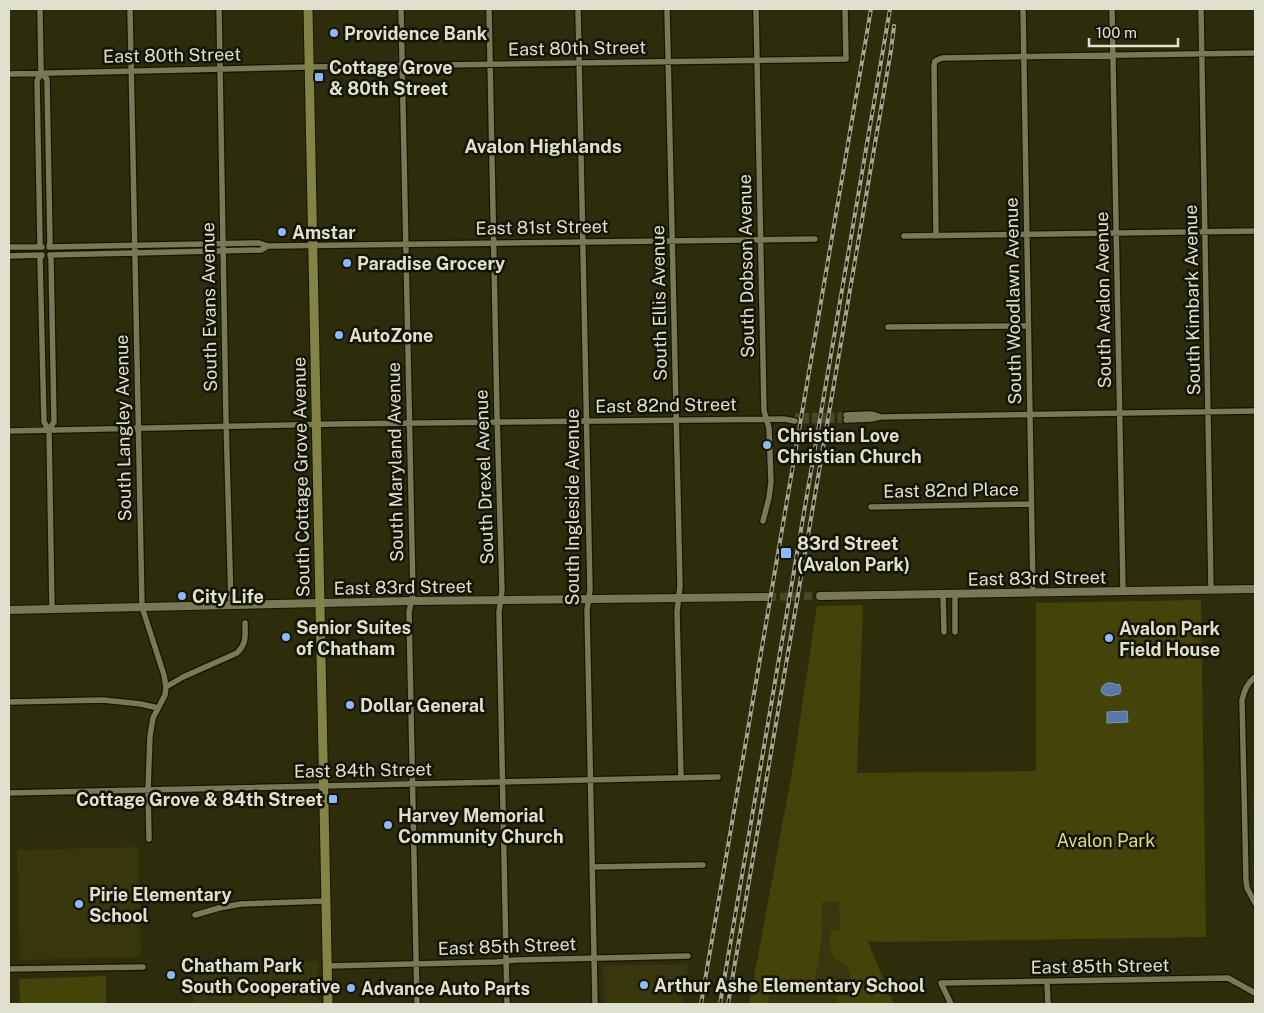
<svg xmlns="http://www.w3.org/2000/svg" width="1264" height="1013" viewBox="0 0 1264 1013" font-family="'Public Sans',sans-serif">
  <rect width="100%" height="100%" fill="#2d2d0c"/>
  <path fill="#37360c" d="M138 847 141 957 20 960 17 850Z
    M822 902H839L840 931H831V948L849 971 848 986 850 991V994L848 997H845L837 1002 839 1004H769L770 987 773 983 814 988 823 930Z
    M318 961 319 1004H194L193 964Z
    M688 964 682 1004H604L603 965Z"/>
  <path fill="#444309" d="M1201 600 1206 937 880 942 868 941 875 959 894 1004H839L837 1002V997L839 995 848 997C851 992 849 991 848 986 846 981 851 976 849 971 847 964 839 963 834 958 829 951 830 939 831 931L840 930 839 902H822L823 930 814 988 773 983 770 987 769 1004H749L793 767 817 606 863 605 857 773 1036 771V603Z
    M106 976V1004H20L19 979Z"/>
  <path fill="#5878aa" stroke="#8097b4" d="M1107 683H1112L1117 685 1119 684C1121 688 1122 692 1118 695L1117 694C1105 700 1094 690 1107 683Z
    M1127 711 1128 722 1107 723V712Z"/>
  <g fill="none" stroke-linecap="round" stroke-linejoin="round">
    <path stroke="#484829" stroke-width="5.5" stroke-dasharray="5.5 3" stroke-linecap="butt" d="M795 416 846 415
      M795 421 846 420"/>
    <path stroke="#484829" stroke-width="8" stroke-dasharray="8 4" stroke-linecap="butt" d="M768 597 820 596"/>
    <defs>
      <path id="minor" d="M130 9 142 607 164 675 166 687 165 695 153 718 150 736 148 790 149 839
        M219 9 226 419 231 605
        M401 9 413 594 409 612 417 1004
        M489 9 497 414 502 591 499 612 507 1004
        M578 9 590 590 587 610 595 1004
        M667 9 680 586 677 612 681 777
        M756 9 764 411 769 428 771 482 769 498 763 521
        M1023 9 1033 593
        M1112 9 1123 591
        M1201 9 1211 590
        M41 73 47 79 50 242 49 247 259 243 268 246H272L815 239
        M9 74 309 67 846 59 845 9
        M904 236 1255 231
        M936 236 934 66 935 61 942 58 1255 53
        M9 247H42L40 244 37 81 41 73 40 9
        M9 256 42 255 40 259 44 422 49 430 52 609
        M888 327 1028 326
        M846 415 871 414 878 416
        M846 420 871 419 880 417 1255 411
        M49 430 54 422 51 259 50 255 261 250 268 246
        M9 431 337 424 784 419 795 421
        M871 507 1031 504
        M943 595 944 632
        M955 595V632
        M1255 677C1247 683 1244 691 1242 700L1246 880 1247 888 1255 903
        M166 687 183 677 237 653C247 643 245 636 245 623
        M9 702 103 700 141 704 158 708
        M9 793 718 777
        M592 867 703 865
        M195 915 219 908 241 904 326 901
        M327 966 497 962 515 960 688 956
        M9 969 143 967
        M1047 982 1048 1004
        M951 1004 941 983 1228 978 1255 993"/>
      <path id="tertiary" d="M820 596 1255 589
        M9 610 411 601 768 597"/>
      <path id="secondary" d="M308 9 328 1004"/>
    </defs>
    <use href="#minor" stroke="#161500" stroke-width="8"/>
    <use href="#tertiary" stroke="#161500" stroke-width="10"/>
    <use href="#secondary" stroke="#161500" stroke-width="11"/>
    <use href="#minor" stroke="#797957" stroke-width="5.5"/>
    <use href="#tertiary" stroke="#797957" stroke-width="8"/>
    <use href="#secondary" stroke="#848346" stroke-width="9"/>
    <defs>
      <path id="rail" d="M701 1004 871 9
        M720 1004 890 9
        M728 1004 891 50 894 26"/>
    </defs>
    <use href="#rail" stroke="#a6a68f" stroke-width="4"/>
    <use href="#rail" stroke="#141407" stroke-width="2" stroke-dasharray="5.5" stroke-linecap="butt"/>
  </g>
  <g fill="#8db9fc" stroke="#141407" stroke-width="2">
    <circle cx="334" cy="33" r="5"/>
    <rect x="314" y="72" width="10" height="10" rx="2.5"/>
    <circle cx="282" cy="232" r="5"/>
    <circle cx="347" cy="263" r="5"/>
    <circle cx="339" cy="335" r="5"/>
    <circle cx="767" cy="445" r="5"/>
    <rect x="780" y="547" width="12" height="12" rx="2.5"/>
    <circle cx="182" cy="596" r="5"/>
    <circle cx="286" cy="637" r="5"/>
    <circle cx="1109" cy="638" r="5"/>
    <circle cx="350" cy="705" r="5"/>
    <rect x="328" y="794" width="10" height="10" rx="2.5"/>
    <circle cx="388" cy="825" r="5"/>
    <circle cx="79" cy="904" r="5"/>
    <circle cx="171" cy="975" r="5"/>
    <circle cx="644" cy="985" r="5"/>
    <circle cx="351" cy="988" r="5"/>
  </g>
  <g text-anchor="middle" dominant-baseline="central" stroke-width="5" stroke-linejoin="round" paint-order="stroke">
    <g font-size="18" font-weight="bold" fill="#dfe0cd" stroke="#141407" text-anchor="start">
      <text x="344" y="33">Providence Bank</text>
      <text x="329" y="67">Cottage Grove<tspan x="329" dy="21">&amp; 80th Street</tspan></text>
      <text x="292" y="232">Amstar</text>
      <text x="357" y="263">Paradise Grocery</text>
      <text x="349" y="335">AutoZone</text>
      <text x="777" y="435">Christian Love<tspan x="777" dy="21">Christian Church</tspan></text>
      <text x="797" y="543">83rd Street<tspan x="797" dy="21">(Avalon Park)</tspan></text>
      <text x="192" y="596">City Life</text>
      <text x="296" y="627">Senior Suites<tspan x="296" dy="21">of Chatham</tspan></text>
      <text x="1119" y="628">Avalon Park<tspan x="1119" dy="21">Field House</tspan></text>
      <text x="360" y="705">Dollar General</text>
      <text x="323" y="799" text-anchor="end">Cottage Grove &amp; 84th Street</text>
      <text x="398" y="815">Harvey Memorial<tspan x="398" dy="21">Community Church</tspan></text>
      <text x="89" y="894">Pirie Elementary<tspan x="89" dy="21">School</tspan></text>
      <text x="181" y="965">Chatham Park<tspan x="181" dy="21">South Cooperative</tspan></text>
      <text x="654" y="985">Arthur Ashe Elementary School</text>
      <text x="361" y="988">Advance Auto Parts</text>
    </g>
    <g font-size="18" fill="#dfe0cd" stroke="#141407">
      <text transform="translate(577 48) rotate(-1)">East 80th Street</text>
      <text transform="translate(172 55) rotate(-1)">East 80th Street</text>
      <text transform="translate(542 227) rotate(-1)">East 81st Street</text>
      <text transform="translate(746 266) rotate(-91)">South Dobson Avenue</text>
      <text transform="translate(1103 300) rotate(-91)">South Avalon Avenue</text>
      <text transform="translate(1192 300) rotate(-91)">South Kimbark Avenue</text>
      <text transform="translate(1013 301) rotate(-91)">South Woodlawn Avenue</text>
      <text transform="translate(659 303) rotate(-91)">South Ellis Avenue</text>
      <text transform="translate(209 307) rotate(-91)">South Evans Avenue</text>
      <text transform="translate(666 405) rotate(-1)">East 82nd Street</text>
      <text transform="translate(123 428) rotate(-91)">South Langley Avenue</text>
      <text transform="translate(395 462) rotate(-91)">South Maryland Avenue</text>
      <text transform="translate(301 477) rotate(-91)">South Cottage Grove Avenue</text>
      <text transform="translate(484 477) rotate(-92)">South Drexel Avenue</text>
      <text transform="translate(951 490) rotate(-1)">East 82nd Place</text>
      <text transform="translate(572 507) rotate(-90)">South Ingleside Avenue</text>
      <text transform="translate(1037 578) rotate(-1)">East 83rd Street</text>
      <text transform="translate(403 587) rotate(-1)">East 83rd Street</text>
      <text transform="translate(363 770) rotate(-1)">East 84th Street</text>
      <text transform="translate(507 946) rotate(-2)">East 85th Street</text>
      <text transform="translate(1100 966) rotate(-1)">East 85th Street</text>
    </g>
    <g font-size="18" fill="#dddc7f" stroke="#141407">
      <text x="1106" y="840">Avalon Park</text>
    </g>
    <g font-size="19" font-weight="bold" fill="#dfe0cd" stroke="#141407">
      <text x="543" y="146">Avalon Highlands</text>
    </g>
  </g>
  <rect width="1264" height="1013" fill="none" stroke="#dfe0cd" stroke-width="20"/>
  <path d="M1089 38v8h89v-8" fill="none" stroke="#dfe0cd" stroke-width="2.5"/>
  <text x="1096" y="38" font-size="15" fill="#dfe0cd" stroke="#141407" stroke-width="4" paint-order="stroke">100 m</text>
</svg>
